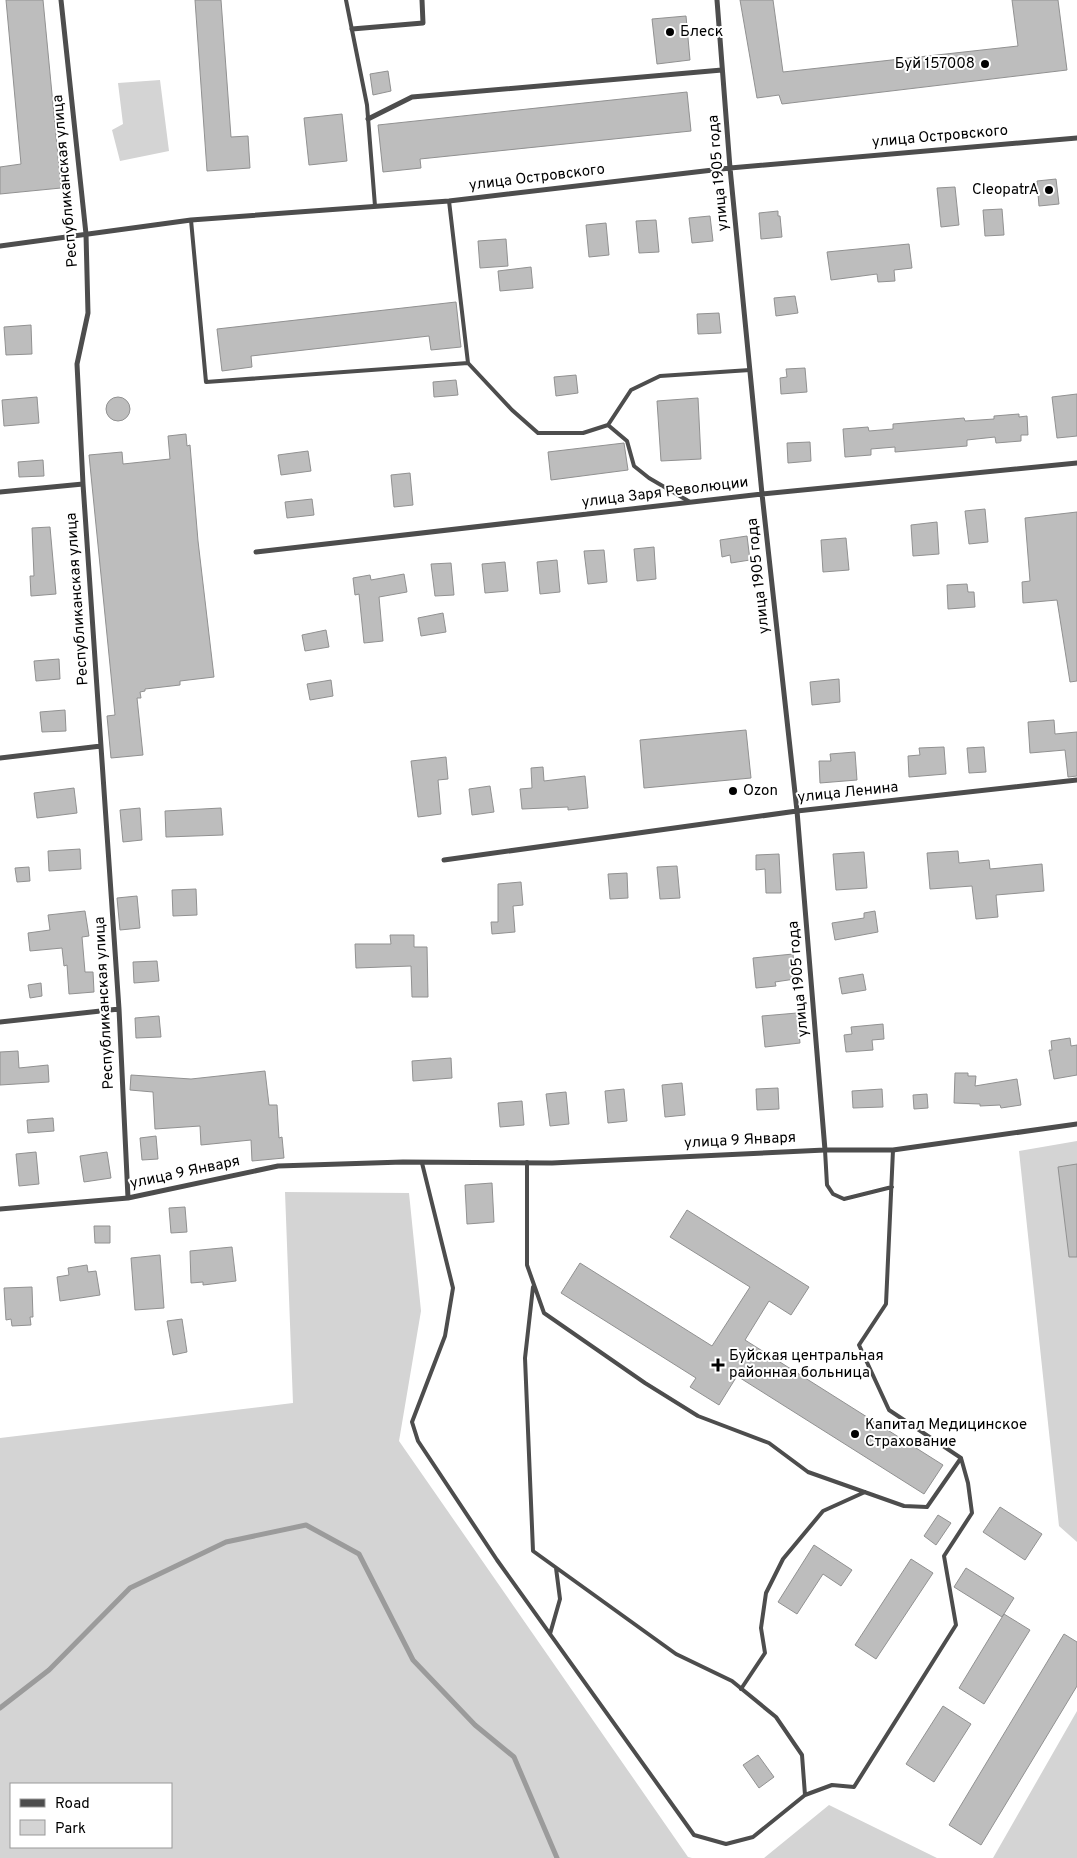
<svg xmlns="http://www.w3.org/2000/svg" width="1077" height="1858" viewBox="0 0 1077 1858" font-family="Overpass,sans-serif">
  <rect width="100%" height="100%" fill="#fff"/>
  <path fill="#d4d4d4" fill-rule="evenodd" d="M160 80 169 151 120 161 112 130 123 124 118 83Z
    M1077 1141V1542L1059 1526 1019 1151Z
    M285 1192 409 1193 421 1311 399 1441 688 1857 692 1858H0V1438L293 1403ZM11 1784H171V1847H11Z
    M1077 1711V1858H993Z
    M829 1805 937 1858H764Z"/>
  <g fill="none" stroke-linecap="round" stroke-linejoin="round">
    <path stroke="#9b9b9b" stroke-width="5" d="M0 1708 49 1670 130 1588 226 1542 306 1525 359 1554 413 1660 475 1725 514 1757 557 1858"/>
  </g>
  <path fill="#bdbdbd" stroke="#919191" d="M6 0H43L61 188 0 194V167L21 164Z
    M195 0H221L231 137 248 136 250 168 207 171Z
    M740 0H773L783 72 1018 46 1012 0H1058L1067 70 782 104 779 95 757 98Z
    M686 16 690 60 657 64 652 19Z
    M388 71 391 91 373 95 370 74Z
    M687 92 691 131 420 159 421 168 383 172 378 125Z
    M342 114 347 161 309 165 304 118Z
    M1056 179 1059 204 1039 206 1037 181Z
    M955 187 959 225 941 227 937 188Z
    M1002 209 1004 235 985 236 983 210Z
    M778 211V216H780L782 237 761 239 759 213Z
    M710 216 713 241 692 243 689 218Z
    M656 220 659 252 639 253 636 221Z
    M606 223 609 255 589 257 586 225Z
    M506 239 508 266 480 268 478 241Z
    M909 244 912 268 894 270 895 281 878 282 877 274 831 280 827 252Z
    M531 267 533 288 500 291 498 271Z
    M795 296 798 313 776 316 774 298Z
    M456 302 461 347 431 350 429 336 251 356 252 367 222 371 217 329Z
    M719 313 721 333 698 334 697 314Z
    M31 325 32 354 6 355 4 327Z
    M805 368 807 392 781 394 780 378 787 377 786 369Z
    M576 375 578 393 556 396 554 377Z
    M456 380 458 395 434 397 433 382Z
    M1077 394V436L1057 438 1052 397Z
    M106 409a12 12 0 1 1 24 0a12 12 0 1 1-24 0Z
    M37 397 39 423 4 426 2 400Z
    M698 398 701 459 661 461 657 401Z
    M1019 414V417L1027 416 1028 435H1021V441L996 443 995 437 967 440V446L895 452V447L871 449V455L845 457 843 429 868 427 869 431 893 429V424L964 418 965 421 994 419V416Z
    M186 434 187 446 190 445 198 541 214 677 180 681V685L145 689V691L140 692 141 698H137L143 755 111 758 107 716 115 715 89 455 122 452 123 464 170 459 168 436Z
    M810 442 811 461 788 463 787 443Z
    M624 443 628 470 551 480 548 452Z
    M308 451 311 471 281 475 278 455Z
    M43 460 44 476 19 477 18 462Z
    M410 473 413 505 394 507 391 475Z
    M312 499 314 515 287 518 285 502Z
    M985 509 988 542 969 544 965 511Z
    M1077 512V681L1070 682 1057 600 1023 603 1022 582 1030 581 1025 518Z
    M937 522 939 554 913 556 911 525Z
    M50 527 56 594 31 596 30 576H34L32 528Z
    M747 536 750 560 731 563 730 555 722 557 720 540Z
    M846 538 849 570 823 572 821 540Z
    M654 547 656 579 637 581 634 549Z
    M604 550 607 582 588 584 584 551Z
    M557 560 560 592 540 594 537 562Z
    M505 562 508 591 485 593 482 564Z
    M451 563 454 595 435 596 431 564Z
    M404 574 407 592 379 597 383 641 364 643 359 594 355 595 353 578 370 575 371 580Z
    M967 584 968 592H974L975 607 948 609 947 585Z
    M443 613 446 632 421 636 418 618Z
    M326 630 329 647 305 651 302 635Z
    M59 659 60 679 36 681 34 661Z
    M839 679 840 702 812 705 810 682Z
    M331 680 333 696 310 700 307 684Z
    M65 710 66 731 42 732 40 712Z
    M1054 720 1055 734 1077 732V776L1068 777 1065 750 1030 753 1028 722Z
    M746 730 751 778 644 788 640 740Z
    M944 747 946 774 909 777 908 756 920 755 919 748Z
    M984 747 986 772 969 773 967 748Z
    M855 752 857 780 820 783 819 761H831L830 754Z
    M446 757 448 779 438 780 441 814 418 817 411 761Z
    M543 767 544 781 585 776 588 808 568 810V807L522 809 520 789 532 788 531 768Z
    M490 786 494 812 472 815 469 789Z
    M74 788 77 813 37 818 34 793Z
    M140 808 142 840 123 842 120 810Z
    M221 808 223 835 166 837 165 811Z
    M80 849 81 869 49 871 48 851Z
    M958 851 959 863 989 860 990 869 1042 864 1044 891 996 895 998 917 976 919 972 886 930 889 927 853Z
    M864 852 867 888 836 890 833 854Z
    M779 854 781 893H766L765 869 756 870V855Z
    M677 866 680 898 660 899 657 867Z
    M29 867 30 881 17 882 15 868Z
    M627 873 628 898 610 899 608 874Z
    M521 882 523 905 513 906 515 932 492 934 491 922H498V884Z
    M196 889 197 915 173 916 172 890Z
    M137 896 140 928 120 930 117 898Z
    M85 911 89 936 82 937 85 972H93L94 992 69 994 67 965 64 966 62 948 30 951 28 933 50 930 48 915Z
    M875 911 878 932 835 940 832 923 864 918V913Z
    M390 935H414V947H427L428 997H412L411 966 356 968 355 944H391Z
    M793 954 795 979 775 982 776 986 756 988 753 958Z
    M157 961 159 981 134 983 133 962Z
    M863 974 866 990 842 994 839 978Z
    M41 983 42 996 30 998 28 985Z
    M797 1013 800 1043 765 1047 762 1016Z
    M159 1016 161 1037 136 1038 135 1018Z
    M883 1024 884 1039 872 1040 873 1050 846 1052 844 1035 852 1034 851 1027Z
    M1070 1038 1071 1046 1077 1045V1075L1054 1079 1049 1050H1052L1051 1041Z
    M18 1051 19 1068 48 1065 49 1082 0 1085V1052Z
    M451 1058 452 1078 413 1081 412 1061Z
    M265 1071 269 1105H277L279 1138 282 1137 284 1158 252 1161 251 1140 201 1145 200 1126 155 1129 153 1092 130 1090 131 1075 191 1079Z
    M955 1073H968V1076H976L975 1086 1017 1079 1021 1105 1001 1108 1000 1105 980 1106V1104L954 1103Z
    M682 1083 685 1115 665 1117 662 1085Z
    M778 1088 779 1109 757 1110 756 1089Z
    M624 1089 627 1121 608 1123 605 1091Z
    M882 1089 883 1107 853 1108 852 1091Z
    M566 1092 569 1124 550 1126 546 1094Z
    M927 1094 928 1108 914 1109 913 1095Z
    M522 1101 524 1125 500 1127 498 1103Z
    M53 1118 54 1131 28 1133 27 1120Z
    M156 1136 158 1159 142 1160 140 1138Z
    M36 1152 39 1184 19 1186 16 1154Z
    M107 1152 111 1178 84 1182 80 1156Z
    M1077 1164V1257H1069L1058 1167Z
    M492 1183 494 1222 467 1224 465 1185Z
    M185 1207 187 1232 171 1233 169 1208Z
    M687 1210 809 1287 791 1315 769 1301 745 1340 943 1465 924 1494 737 1376 719 1405 690 1387 696 1378 561 1293 580 1263 712 1346 750 1287 670 1237Z
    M94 1226H110V1243H95Z
    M232 1247 236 1281 203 1285V1282L191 1283 190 1251Z
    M160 1255 164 1308 135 1310 131 1258Z
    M87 1265 88 1272 96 1271 100 1295 60 1301 57 1277 69 1275 68 1268Z
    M32 1287 33 1317H30L31 1325 12 1326 11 1319 6 1320 4 1288Z
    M182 1319 187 1352 173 1355 167 1321Z
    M1000 1507 1042 1534 1025 1560 983 1532Z
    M938 1515 951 1523 936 1545 924 1536Z
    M814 1545 852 1570 841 1586 823 1574 797 1614 778 1602Z
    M911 1559 933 1573 876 1659 855 1645Z
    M966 1568 1014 1598 1002 1617 954 1587Z
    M1004 1614 1030 1630 984 1704 959 1688Z
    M1064 1634 1077 1642V1686L981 1845 949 1825Z
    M943 1706 971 1724 934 1782 906 1764Z
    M758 1755 774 1777 759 1788 743 1765Z"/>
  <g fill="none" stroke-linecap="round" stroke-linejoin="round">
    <path stroke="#4d4d4d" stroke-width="4" d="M346 0 367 105 375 206
      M191 220 206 382 468 363 449 201
      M468 363 512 410 538 433H583L608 425 631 390 660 376 750 370
      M608 425 627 441 634 466 649 478 690 502
      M825 1150 827 1185 833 1194 844 1199 892 1187
      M527 1162V1265L544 1313 645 1383 698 1416 769 1443 808 1472 904 1506 927 1507 961 1458
      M422 1163 453 1288 445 1336 412 1422 418 1441 497 1560 694 1835 726 1844 753 1837 805 1795 832 1785 854 1787 956 1625 944 1556 972 1513 968 1483 961 1458 889 1410 859 1345 886 1304 893 1150
      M533 1287 525 1358 533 1551 676 1654 732 1681 776 1717 802 1755 805 1795
      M550 1634 560 1599 556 1568
      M741 1689 765 1653 761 1628 766 1593 783 1559 823 1511 865 1492"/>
    <path stroke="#4d4d4d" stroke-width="5" d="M61 0 86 234 88 313 77 364 83 484 119 1009 128 1198
      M717 0 730 168 762 494 797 811 825 1150
      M352 29 423 23 422 0
      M368 119 412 97 722 70
      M0 246 191 220 449 201 730 168 1077 138
      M0 492 83 484
      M256 552 762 494 1077 463
      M0 758 101 746
      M444 860 797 811 1077 780
      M0 1022 119 1009
      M0 1209 128 1198 278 1166 403 1162 552 1163 825 1150H893L1077 1124"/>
  </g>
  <g fill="#000" stroke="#fff" stroke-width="2">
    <circle cx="670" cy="32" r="5"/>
    <circle cx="985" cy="64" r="5"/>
    <circle cx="1049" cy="190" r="5"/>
    <circle cx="733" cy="791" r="5"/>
    <path d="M715.5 1357.5h5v5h5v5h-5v5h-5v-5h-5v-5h5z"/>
    <circle cx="855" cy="1434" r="5"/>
  </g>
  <g text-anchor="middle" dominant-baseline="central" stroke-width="4" stroke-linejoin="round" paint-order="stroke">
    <g font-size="15" fill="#000" stroke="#fff" text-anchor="start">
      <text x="680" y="32">Блеск</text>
      <text x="975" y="64" text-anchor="end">Буй 157008</text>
      <text x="1039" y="190" text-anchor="end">CleopatrA</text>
      <text x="743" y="791">Ozon</text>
      <text x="729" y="1356">Буйская центральная<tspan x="729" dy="17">районная больница</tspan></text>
      <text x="865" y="1425">Капитал Медицинское<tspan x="865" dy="17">Страхование</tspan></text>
    </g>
    <g font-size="15" fill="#000" stroke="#fff">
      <text transform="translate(940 137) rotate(-5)">улица Островского</text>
      <text transform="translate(719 173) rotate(-95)">улица 1905 года</text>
      <text transform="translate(537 178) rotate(-7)">улица Островского</text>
      <text transform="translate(66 181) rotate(-95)">Республиканская улица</text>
      <text transform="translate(665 493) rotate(-7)">улица Заря Революции</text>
      <text transform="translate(759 576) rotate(-96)">улица 1905 года</text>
      <text transform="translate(78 599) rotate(-94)">Республиканская улица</text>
      <text transform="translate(848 793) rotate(-6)">улица Ленина</text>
      <text transform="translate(799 979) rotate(-95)">улица 1905 года</text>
      <text transform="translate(105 1003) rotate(-93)">Республиканская улица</text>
      <text transform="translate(740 1141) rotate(-3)">улица 9 Января</text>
      <text transform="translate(185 1173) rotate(-12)">улица 9 Января</text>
    </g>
  </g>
  <rect x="10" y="1783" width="162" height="65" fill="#ffffff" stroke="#999999"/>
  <rect x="20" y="1799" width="25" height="8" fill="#4d4d4d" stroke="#999999"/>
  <text x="55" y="1808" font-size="15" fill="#000000">Road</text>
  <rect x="20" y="1820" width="25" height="15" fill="#d4d4d4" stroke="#999999"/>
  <text x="55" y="1833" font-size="15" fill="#000000">Park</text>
</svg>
